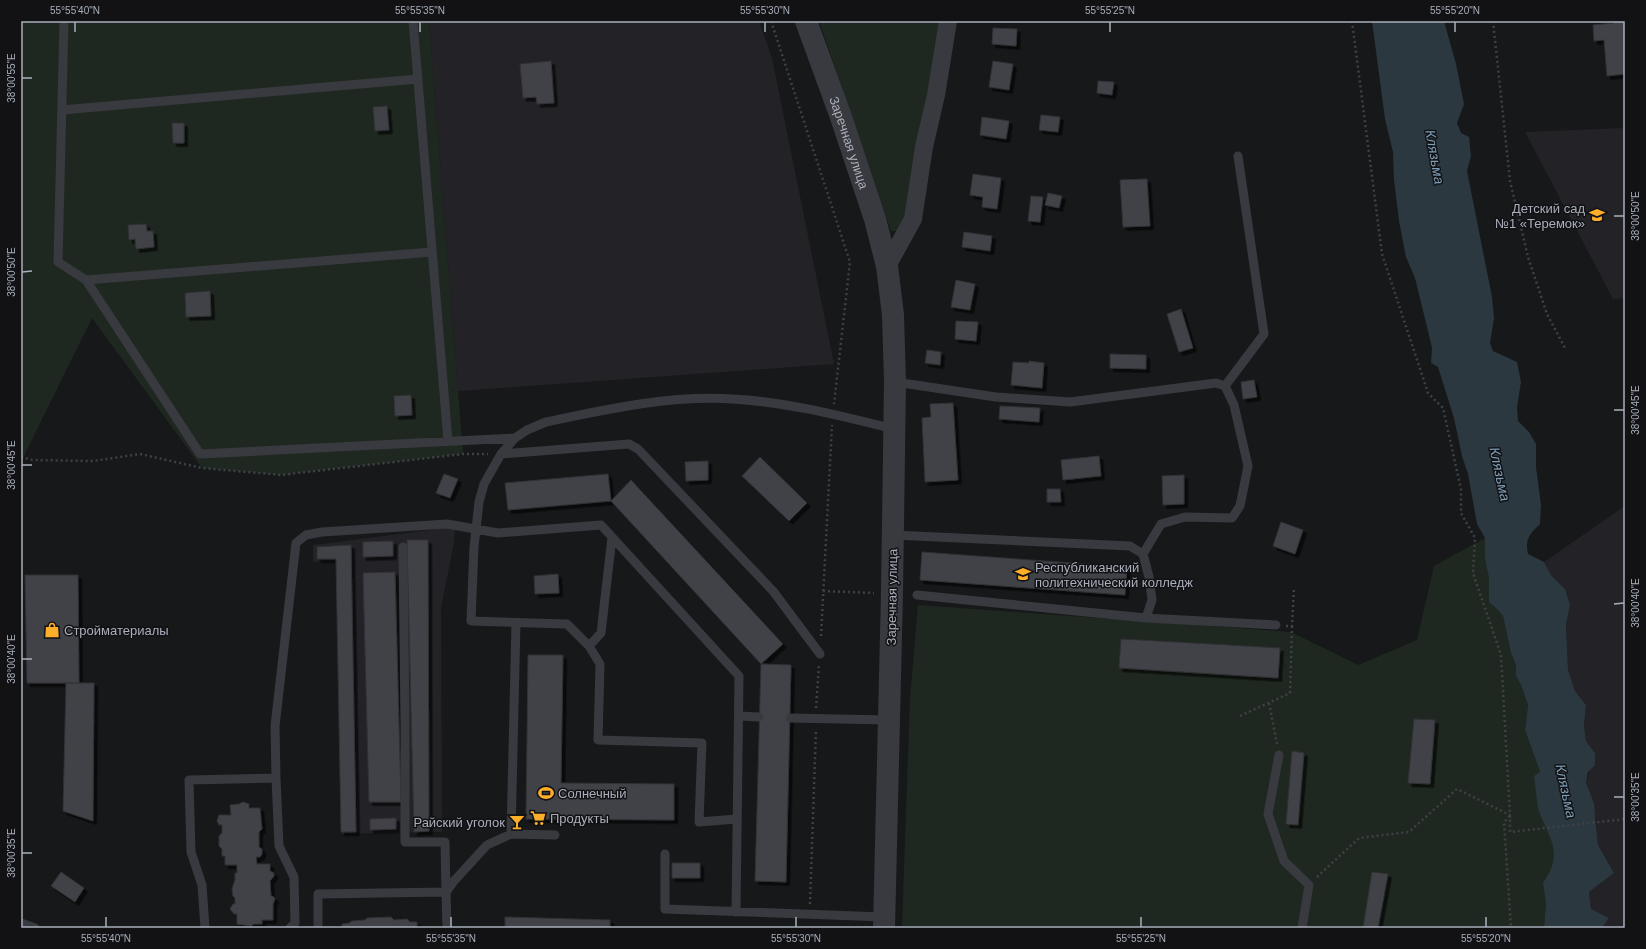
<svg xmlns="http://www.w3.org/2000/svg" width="1646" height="949" viewBox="0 0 1646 949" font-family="Arial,sans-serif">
  <defs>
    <filter id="shadow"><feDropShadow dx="3.5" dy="3.5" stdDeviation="0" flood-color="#0009"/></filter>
  </defs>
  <rect width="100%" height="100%" fill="#17181a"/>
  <path fill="#232327" d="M429 21H759L772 58 834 364 458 391Z
    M1625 128V298L1613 299 1525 132Z
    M1625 506V928H1602L1609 918 1591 909 1589 892 1614 873 1598 845 1596 818 1586 782 1595 753 1586 741 1584 726 1586 705 1575 691 1568 670 1566 624 1569 605 1565 589 1551 575 1544 562Z
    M455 527 454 543 441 608 442 832 341 834 337 561 313 562V545Z"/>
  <path fill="#1f2820" d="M21 21H429L463 454 281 475 202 468 92 318 21 462Z
    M819 21H942L907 219 899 231H891Z
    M1485 538V559L1489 578V602L1499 611 1503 616 1511 653 1516 665V676L1521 685 1528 705 1525 730 1540 773 1539 809 1549 831 1555 853 1551 872 1543 883 1546 904 1544 927 1543 928H902L910 699 918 605 1291 632 1358 665 1417 640 1434 566Z"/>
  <path fill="#2c383f" d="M1372 21H1444L1456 64 1464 104 1457 123 1461 133 1469 137 1471 156 1467 171 1492 297 1494 318 1490 343 1493 351 1517 362 1521 382 1517 407 1518 421 1529 432 1536 444V467L1541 505 1540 524C1529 535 1525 539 1528 554L1544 562 1551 575 1565 589 1570 605 1566 624 1568 670 1575 691 1586 705 1584 726 1586 741 1595 753V765L1588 772 1586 782 1594 804 1598 845 1614 873 1589 892 1591 909 1609 918 1602 928H1543L1544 927 1546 904 1543 883C1564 853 1550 840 1539 811 1536 800 1536 787 1534 776L1540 772 1525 730 1528 705 1521 685 1516 676V665L1511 653 1503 616 1499 611 1489 602V578L1485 559V538L1477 524 1468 474 1462 456 1454 418 1438 367 1431 363 1432 348 1427 327 1415 278 1406 257 1399 221 1394 180 1393 152 1385 119Z"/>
  <path fill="#414247" stroke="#313136" filter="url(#shadow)" d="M1614 21H1625V74L1607 76 1604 40 1594 41 1593 25 1614 23Z
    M993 28 1017 29 1016 46 992 44Z
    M551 61 554 103 537 104 536 97 523 98 520 64Z
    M993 61 1013 64 1009 90 989 87Z
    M1098 81 1114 82 1112 95 1097 93Z
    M387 106 389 130 375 131 373 107Z
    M1041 115 1060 117 1058 132 1039 130Z
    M982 117 1009 121 1006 139 980 135Z
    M172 123H184V143H173Z
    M973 174 1001 178 997 209 982 207 983 197 970 195Z
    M1147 179 1150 226 1123 227 1120 180Z
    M1048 193 1062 196 1059 208 1045 205Z
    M1031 196 1043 197 1040 222 1028 221Z
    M146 224 147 231H153L154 247 136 249 135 239 129 240 128 225Z
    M964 232 992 236 990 251 962 247Z
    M956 280 975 284 970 310 951 307Z
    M210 291 211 316 186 317 185 293Z
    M1181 309 1193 348 1179 352 1167 314Z
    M956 321 978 322 976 341 955 339Z
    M927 350 941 352 940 365 925 363Z
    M1110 354 1146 355V369L1110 368Z
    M1029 361 1044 363 1042 388 1011 385 1013 362 1029 363Z
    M1254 380 1257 397 1243 399 1241 382Z
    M411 395 412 415 395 416 394 396Z
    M953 403 958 480 925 482 922 418 931 417 930 404Z
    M1000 406 1040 408 1039 422 999 419Z
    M1099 456 1101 476 1063 480 1061 460Z
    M760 457 807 503 789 521 742 476Z
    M708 461V480L686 481 685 462Z
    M444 474 458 479 450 498 436 493Z
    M608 474 611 501 508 510 505 483Z
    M1184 475V504L1163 505 1162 476Z
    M631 480 783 644 761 664 611 501Z
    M1047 489H1060L1061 502H1047Z
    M1281 522 1303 530 1295 554 1273 546Z
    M407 540H428L429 831 414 832Z
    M393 541V556L363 557V542Z
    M351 545 356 832H341L336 559H317V547Z
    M922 552 1127 567 1125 595 920 580Z
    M395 572 401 802H369L363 573Z
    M558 574 559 593 535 594 534 576Z
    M25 575H78L79 683H27Z
    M1121 639 1280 648 1278 678 1119 668Z
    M528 655H563L561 783 674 784V820L526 819Z
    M761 664 791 665 786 882 755 881Z
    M66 683H94L93 821 63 811Z
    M1414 719 1435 720 1430 784 1408 783Z
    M1292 751 1304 753 1298 825 1286 824Z
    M243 802 249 804V808H260L262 829 259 832V847L262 849V854L260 857H256L257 864H270V871L274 873V876L270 881 271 896 274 897 275 899 273 904V920H262V924H254L251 926 237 924V914H234L230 909 233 904H235V898L233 896 232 889 235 880V873H237V865H225V856H222V849L219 846V836L222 833V825H219L217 821 219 815H231L230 805 239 804Z
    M396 818V829L370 830V819Z
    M672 863H700V878H672Z
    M61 872 84 888 75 902 51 886Z
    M1372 872 1388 874 1378 928H1363Z
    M391 917 394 920 407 919 410 922H417V928H342V924L349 923 352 921 365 920 367 918Z
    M505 917 610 920V928H505Z"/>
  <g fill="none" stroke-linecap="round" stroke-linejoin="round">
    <path stroke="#3e4146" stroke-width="2.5" stroke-dasharray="2 3" stroke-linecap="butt" d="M771 21 850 262 834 404
      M1352 21 1382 254 1428 393 1443 408 1461 489V513L1475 538 1473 573 1501 655 1510 816V832L1625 819
      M1493 21 1510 181 1528 257 1547 314 1565 348
      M21 457 33 460 93 461 140 454 202 468 281 475 463 454H488
      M823 591 874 593
      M1286 626H1292L1294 588
      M821 636 832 425
      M1269 703 1277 744
      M816 708 819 665
      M1240 716 1290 693 1292 626
      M1510 816 1504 822 1511 928
      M1317 877 1359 838 1409 832 1457 789 1510 815
      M810 904 816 729"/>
    <path stroke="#383a3f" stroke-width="9" d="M64 21 58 262 86 280 200 454 515 438
      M413 21 448 441
      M62 110 418 79
      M86 280 432 252
      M895 382 996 397 1070 402 1216 383 1225 386 1234 405 1248 466 1240 506 1232 518 1185 517 1161 524 1143 554
      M1225 386 1264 334 1238 156
      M501 454 629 444 638 449 773 591 820 654
      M893 535 1130 546 1143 554 1149 577 1152 600 1146 618 1276 625
      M403 547 405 726V842H445L446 892 454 881 487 845 511 834
      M917 595 1146 618
      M516 623 511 834 555 835
      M589 646 601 633 612 537
      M739 716 759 717
      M790 718 889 720
      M1279 755 1268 814 1284 861 1309 885 1302 928
      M276 778 279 846 294 877 295 923 290 928
      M737 819 699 822 702 743 598 740 600 664 589 646 567 624 471 621 474 547 479 502 484 484 501 454 515 438 527 430 546 422C607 409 670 395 733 399 787 402 841 416 894 429
      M665 854V909L884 917
      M21 923 35 928
      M205 928 202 885 191 852 189 780 276 778 275 726 296 543 306 535 322 532 447 524 498 533 601 525 739 676 736 912
      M318 928V894L446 892 447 928"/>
    <path stroke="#383a3f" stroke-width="18" d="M887 266 913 219 924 147 936 95 948 21"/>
    <path stroke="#383a3f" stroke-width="22" id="s1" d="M806 21 841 117 875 219 887 266 893 315 895 382 892 593 884 928"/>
  </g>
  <path fill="none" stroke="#a9afbb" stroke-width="1.5" d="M75 22V32M420 22V32M765 22V32M1110 22V32M1455 22V32M22 78H32M1614 216H1624M22 272 32 271M1614 410H1624M22 465H32M1614 604 1624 603M22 659H32M1614 797H1624M22 853H32M106 917V927M451 917V927M796 917V927M1141 917V927M1486 917V927"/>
  <defs>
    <symbol id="school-bare" viewBox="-9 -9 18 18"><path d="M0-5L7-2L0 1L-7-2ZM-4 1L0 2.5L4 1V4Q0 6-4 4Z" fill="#ffae2a" stroke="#121215" stroke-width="2.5" paint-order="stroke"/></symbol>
    <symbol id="university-bare" viewBox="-9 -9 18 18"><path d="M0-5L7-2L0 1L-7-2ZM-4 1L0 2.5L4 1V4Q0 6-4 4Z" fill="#ffae2a" stroke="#121215" stroke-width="2.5" paint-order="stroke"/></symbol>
    <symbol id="shop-bare" viewBox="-9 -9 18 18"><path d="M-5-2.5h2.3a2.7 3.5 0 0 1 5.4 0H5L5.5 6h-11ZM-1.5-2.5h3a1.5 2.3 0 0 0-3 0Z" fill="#ffae2a" stroke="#121215" stroke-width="2.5" paint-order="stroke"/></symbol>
    <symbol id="stadium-bare" viewBox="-9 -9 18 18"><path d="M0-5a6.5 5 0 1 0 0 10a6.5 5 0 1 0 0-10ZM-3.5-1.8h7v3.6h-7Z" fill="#ffae2a" stroke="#121215" stroke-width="2.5" paint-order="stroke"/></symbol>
    <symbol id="supermarket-bare" viewBox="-9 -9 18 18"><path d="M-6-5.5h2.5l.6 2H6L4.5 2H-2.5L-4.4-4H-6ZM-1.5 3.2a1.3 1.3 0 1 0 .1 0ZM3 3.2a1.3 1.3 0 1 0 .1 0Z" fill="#ffae2a" stroke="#121215" stroke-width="2.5" paint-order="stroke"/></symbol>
    <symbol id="bar-bare" viewBox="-9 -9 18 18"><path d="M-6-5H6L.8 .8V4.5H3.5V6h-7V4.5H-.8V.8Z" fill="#ffae2a" stroke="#121215" stroke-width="2.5" paint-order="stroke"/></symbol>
  </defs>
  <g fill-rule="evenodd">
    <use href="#school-bare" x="1586" y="204" width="22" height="22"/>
    <use href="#university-bare" x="1012" y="563" width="22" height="22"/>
    <use href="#shop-bare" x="41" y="619" width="22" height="22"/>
    <use href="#stadium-bare" x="535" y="782" width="22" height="22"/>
    <use href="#supermarket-bare" x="527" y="807" width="22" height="22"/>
    <use href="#bar-bare" x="506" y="811" width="22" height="22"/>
  </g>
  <g text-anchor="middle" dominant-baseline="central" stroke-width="3" stroke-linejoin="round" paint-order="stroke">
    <g font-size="13" fill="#a9afbb" stroke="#121215">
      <text stroke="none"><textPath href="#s1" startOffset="129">Заречная улица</textPath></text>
      <text transform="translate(892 597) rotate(-89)">Заречная улица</text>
    </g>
    <g font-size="13" fill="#a9afbb" stroke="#121215" text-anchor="start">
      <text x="1585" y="208" text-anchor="end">Детский сад<tspan x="1585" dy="15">№1 «Теремок»</tspan></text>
      <text x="1035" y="567">Республиканский<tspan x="1035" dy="15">политехнический колледж</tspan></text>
      <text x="64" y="630">Стройматериалы</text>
      <text x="558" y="793">Солнечный</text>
      <text x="550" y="818">Продукты</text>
      <text x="505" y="822" text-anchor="end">Райский уголок</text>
    </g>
    <g font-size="14" font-style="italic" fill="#7d9fb8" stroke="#121215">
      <text transform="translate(1435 157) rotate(80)">Клязьма</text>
      <text transform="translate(1500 474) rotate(78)">Клязьма</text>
      <text transform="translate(1566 791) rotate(78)">Клязьма</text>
    </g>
  </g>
  <rect width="1646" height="949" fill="none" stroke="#121215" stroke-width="44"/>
  <rect x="22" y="22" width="1602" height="905" fill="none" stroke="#a9afbb" stroke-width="1.5"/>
  <g font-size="10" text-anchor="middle" fill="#a9afbb">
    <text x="75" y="14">55°55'40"N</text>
    <text x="420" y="14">55°55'35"N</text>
    <text x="765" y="14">55°55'30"N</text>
    <text x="1110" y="14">55°55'25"N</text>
    <text x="1455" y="14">55°55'20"N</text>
    <text transform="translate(11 78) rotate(-90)" y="4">38°00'55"E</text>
    <text transform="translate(1635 216) rotate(-90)" y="4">38°00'50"E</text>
    <text transform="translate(11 272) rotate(-90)" y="4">38°00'50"E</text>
    <text transform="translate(1635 410) rotate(-90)" y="4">38°00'45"E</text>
    <text transform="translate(11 465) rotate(-90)" y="4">38°00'45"E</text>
    <text transform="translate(1635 603) rotate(-90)" y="4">38°00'40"E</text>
    <text transform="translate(11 659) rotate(-90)" y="4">38°00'40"E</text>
    <text transform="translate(1635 797) rotate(-90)" y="4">38°00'35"E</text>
    <text transform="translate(11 853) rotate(-90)" y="4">38°00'35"E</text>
    <text x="106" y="942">55°55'40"N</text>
    <text x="451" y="942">55°55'35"N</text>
    <text x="796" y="942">55°55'30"N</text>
    <text x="1141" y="942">55°55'25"N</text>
    <text x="1486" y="942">55°55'20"N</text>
  </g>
</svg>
